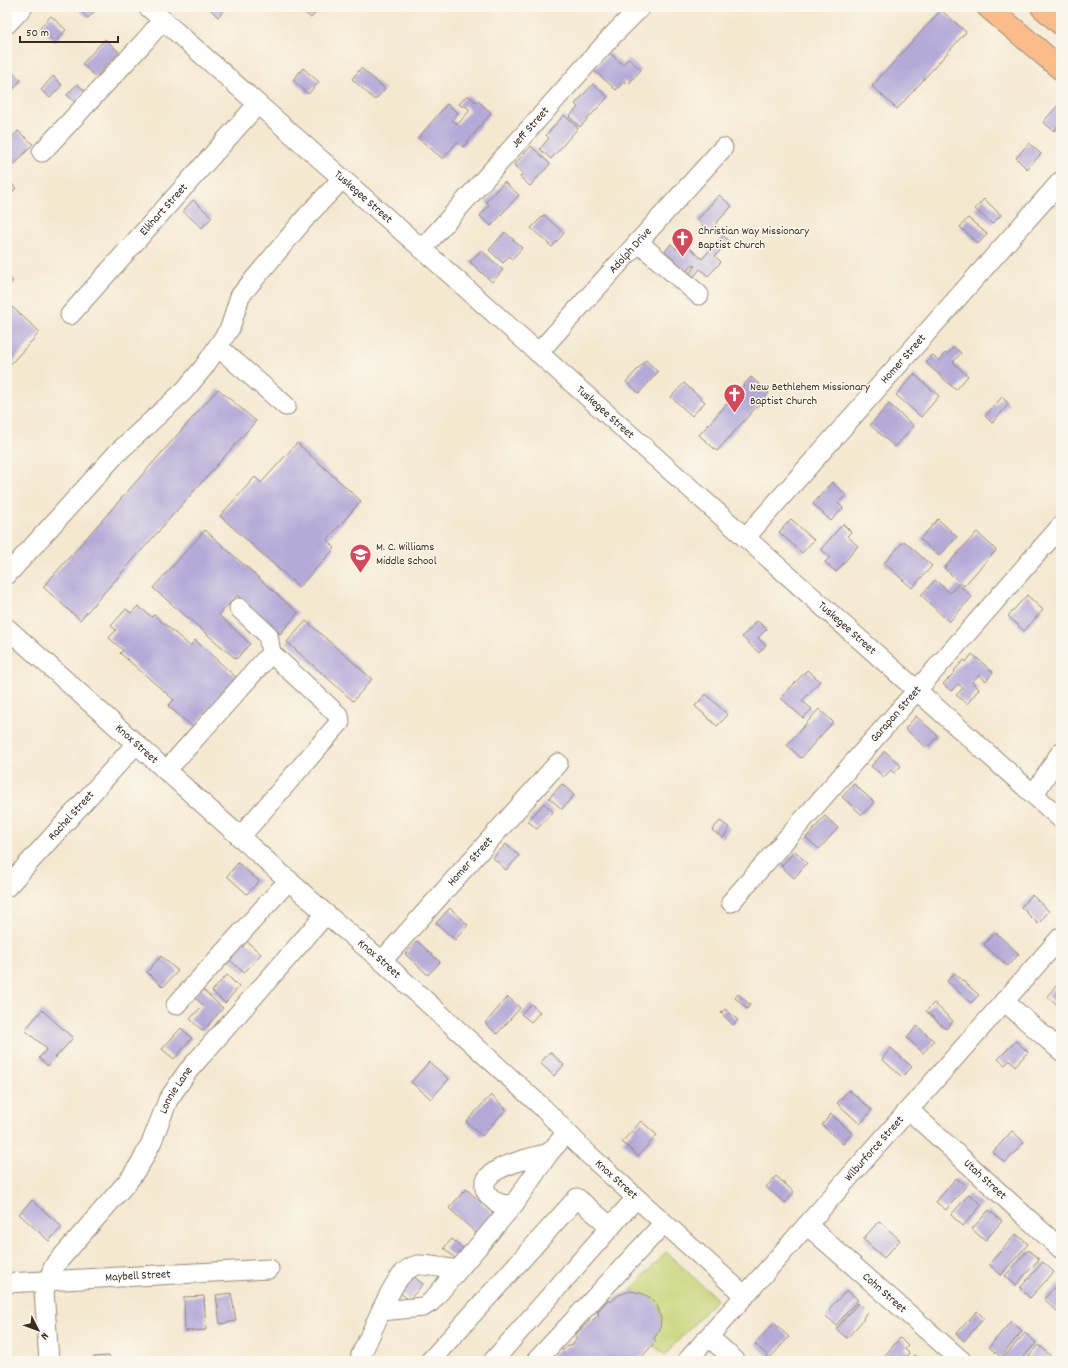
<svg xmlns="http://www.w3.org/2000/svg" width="1068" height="1368" viewBox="0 0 1068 1368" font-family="Dekko,sans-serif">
  <rect width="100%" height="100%" fill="#fbf7ec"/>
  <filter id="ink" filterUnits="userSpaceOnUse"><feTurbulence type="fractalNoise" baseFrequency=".025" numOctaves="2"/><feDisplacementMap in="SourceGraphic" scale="8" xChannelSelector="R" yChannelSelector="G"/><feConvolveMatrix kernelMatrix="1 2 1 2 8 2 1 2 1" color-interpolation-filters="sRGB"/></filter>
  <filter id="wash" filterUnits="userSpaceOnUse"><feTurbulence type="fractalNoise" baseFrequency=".012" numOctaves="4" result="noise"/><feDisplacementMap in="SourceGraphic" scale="16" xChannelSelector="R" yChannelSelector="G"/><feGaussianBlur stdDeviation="0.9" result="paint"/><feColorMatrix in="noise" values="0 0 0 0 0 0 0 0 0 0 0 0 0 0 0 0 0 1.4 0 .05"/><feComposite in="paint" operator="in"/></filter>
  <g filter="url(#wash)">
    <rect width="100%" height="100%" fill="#f4e8d0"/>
    <path fill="#c5d375" stroke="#807e4a" d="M666 1252 717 1299 665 1355 653 1345 656 1341 654 1339C656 1333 661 1324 661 1317 661 1300 644 1293 630 1291Z"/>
    <g id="blocks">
      <path fill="#b4aad8" d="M76 7H99L88 18Z
        M208 7H227L218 17Z
        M298 7H321L311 18Z
        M941 10 966 32 897 109 872 86Z
        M51 16 66 30 55 42 40 28Z
        M105 39 119 52 96 77 82 64Z
        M610 53 623 65 628 58 641 70 628 84 624 81 616 90 594 70Z
        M7 68 21 80 7 97Z
        M303 68 319 82 308 94 293 80Z
        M361 68 385 89 375 100 352 79Z
        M53 76 62 85 50 98 41 90Z
        M77 84 85 91 75 102 67 95Z
        M593 84 608 97 580 127 569 117 578 107 575 104Z
        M467 95 476 102 478 101 491 113 463 147 457 142 443 159 418 138 447 104 458 113 452 120 458 124 470 110 464 105 463 107 459 104Z
        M1061 102V123L1054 131 1043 122Z
        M564 115 578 128 551 159 540 149 549 138 546 135Z
        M18 131 33 144 14 165 7 158V143Z
        M1029 143 1041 154 1027 169 1016 158Z
        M531 146 550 164 530 186 520 177 523 173 514 165Z
        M7 180 16 188 7 198Z
        M504 182 519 195 491 226 480 216 489 205 486 202Z
        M719 195 732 206 709 231 697 220Z
        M984 199 1001 215 992 224 975 209Z
        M193 200 212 217 202 228 183 211Z
        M544 215 564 233 552 247 531 228Z
        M968 218 987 234 978 244 960 227Z
        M505 232 522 248 512 259 509 256 503 263 489 250Z
        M723 236 729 241 715 256 721 262 708 276 700 269 694 277 689 273 695 266 693 265 684 274 662 255 671 244 676 249 683 242 702 259Z
        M481 250 503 270 492 282 470 262Z
        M7 276 13 281 7 288Z
        M12 307 40 332 7 368V313Z
        M954 347 961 353 953 362 968 376 956 390 926 363 933 355 939 361 945 353 947 354Z
        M646 360 658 372 639 393 626 382Z
        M914 374 939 396 921 417 896 395Z
        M751 377 769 393 717 451 699 435Z
        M684 383 705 402 692 416 671 397Z
        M218 389 256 421 80 620 43 587Z
        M1002 397 1009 404 992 423 985 416Z
        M889 404 914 426 895 447 870 425Z
        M297 443 361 501 327 540 335 548 299 587 220 516 255 477 261 483Z
        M832 482 846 495 838 503 843 508 831 521 813 504Z
        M791 519 814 540 802 553 779 532Z
        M938 519 957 537 939 556 920 539Z
        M843 524 851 532 847 536 858 546 836 572 825 562 830 557 821 549Z
        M205 530 298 613 280 634 237 595 219 615 250 644 236 659 153 588Z
        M977 532 996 550 964 586 944 568Z
        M904 541 932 566 912 588 884 563Z
        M935 580 950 593 958 584 972 597 949 622 921 595Z
        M1027 595 1043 610 1024 631 1008 616Z
        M138 606 152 617 154 615 190 646 195 640 237 678 193 727 168 706 174 700 120 653 123 650 109 638 116 630 111 626 126 609 131 613Z
        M306 621 372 679 353 701 287 642Z
        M757 621 767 629 758 638 766 645 759 653 742 637Z
        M972 654 993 672 986 681 979 675 972 682 979 689 967 704 956 695 963 688 958 684 951 691 943 684 955 672 954 671 964 660 966 662Z
        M807 670 820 681 802 701 812 709 803 718 781 698Z
        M706 694 728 715 717 726 695 706Z
        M819 709 833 722 801 758 787 745Z
        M916 716 938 736 927 748 905 729Z
        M885 751 901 766 894 773 891 770 884 777 871 766Z
        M562 784 574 795 562 809 549 798Z
        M854 784 874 802 862 815 842 797Z
        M544 803 553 812 537 829 528 821Z
        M825 816 838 828 819 849 806 838Z
        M720 821 730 828 723 838 712 830Z
        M506 844 519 856 506 870 493 858Z
        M795 851 807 863 794 878 781 866Z
        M238 863 259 881 247 894 227 876Z
        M1032 895 1049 911 1038 924 1021 907Z
        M450 908 468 925 455 940 436 923Z
        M995 932 1019 954 1008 966 984 945Z
        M244 939 261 954 244 973 227 957Z
        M417 941 440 962 428 975 405 954Z
        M161 956 178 971 163 987 147 972Z
        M954 973 979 995 971 1003 947 981Z
        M227 975 239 987 225 1003 212 991Z
        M1061 981V1005L1060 1007 1047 996Z
        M201 988 223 1008 203 1031 190 1019 203 1005 194 997Z
        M738 994 750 1005 747 1009 735 998Z
        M508 997 520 1008 497 1034 485 1023Z
        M934 1003 953 1021 946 1029 926 1011Z
        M531 1004 540 1012 531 1022 521 1014Z
        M725 1009 738 1020 733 1025 721 1013Z
        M42 1010 73 1038 48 1066 39 1058 47 1049 25 1030Z
        M917 1026 934 1041 923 1053 907 1038Z
        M181 1028 192 1038 174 1059 162 1049Z
        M1016 1041 1028 1052 1015 1066 1010 1060 1005 1065 998 1059Z
        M891 1048 912 1067 902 1077 882 1059Z
        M550 1052 564 1065 554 1076 540 1063Z
        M429 1062 449 1079 431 1099 411 1082Z
        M849 1090 872 1110 860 1124 837 1103Z
        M491 1095 506 1109 482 1136 466 1122Z
        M831 1114 852 1133 843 1144 822 1125Z
        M641 1121 657 1135 638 1156 622 1142Z
        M1012 1131 1024 1142 1005 1163 993 1152Z
        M776 1176 794 1192 785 1203 766 1187Z
        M956 1178 966 1186 946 1210 936 1202Z
        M466 1189 495 1215 477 1234 449 1208Z
        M969 1194 982 1205 963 1226 951 1215Z
        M32 1200 62 1227 49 1241 19 1214Z
        M989 1210 1002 1221 985 1241 972 1229Z
        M879 1221 900 1240 884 1258 863 1239Z
        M1016 1234 1028 1244 1001 1275 989 1264Z
        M452 1239 466 1252 458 1261 444 1248Z
        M1028 1250 1039 1259 1016 1285 1005 1276Z
        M1043 1262 1054 1272 1030 1298 1020 1288Z
        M413 1276 423 1284 409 1300 399 1292Z
        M1058 1283 1061 1286V1315L1044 1299Z
        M847 1290 858 1300 836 1325 826 1316 831 1311 829 1309Z
        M630 1291 641 1293 651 1298 658 1307 661 1318 660 1329 654 1339 656 1341 638 1361 631 1360 630 1361H554L551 1358 560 1348 563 1350 567 1346H571L576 1340V1334L589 1321 593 1320 599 1314 597 1312 608 1300 610 1302 619 1295Z
        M231 1293 236 1321 220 1324 216 1295Z
        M204 1296 206 1330 185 1331 184 1297Z
        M858 1303 867 1312 863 1318 864 1319 847 1338 836 1329Z
        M977 1311 984 1318 964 1341 956 1334Z
        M8 1317 9 1332H7V1318Z
        M1011 1321 1022 1331 1001 1357 989 1347Z
        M774 1323 789 1337 770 1358 755 1344Z
        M1025 1333 1036 1343 1020 1361H1006L1003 1358Z
        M900 1338 908 1346 905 1349 909 1353 903 1361H880Z
        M1039 1345 1050 1355 1045 1361H1025Z
        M914 1355 922 1361H909Z
        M109 1356 110 1361H94V1357Z"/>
    </g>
  </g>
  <g filter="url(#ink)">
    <use href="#blocks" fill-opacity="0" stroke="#988977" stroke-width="1"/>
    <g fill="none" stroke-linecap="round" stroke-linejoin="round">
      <defs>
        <g id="minor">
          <path id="s1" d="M148 7 422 249 1061 819"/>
          <path d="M7 24 23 7"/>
          <path d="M42 152 144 42 163 20"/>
          <path d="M638 242 699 295"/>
          <path id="s2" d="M422 249 612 36 641 7"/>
          <path id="s3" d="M70 315 257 105"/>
          <path d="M218 347 286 406"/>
          <path id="s4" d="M538 353 723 148"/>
          <path id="s5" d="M745 538 1061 181"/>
          <path d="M7 575 117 453 184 391 204 367 230 328 240 296 307 216 342 179"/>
          <path d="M239 608 268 635 271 653"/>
          <path id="s6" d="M7 628 326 914 382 961 543 1108 588 1154 745 1296"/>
          <path d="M166 771 271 653 339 716 340 722 240 837"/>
          <path d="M1034 794 1061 752"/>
          <path id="s7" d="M7 887 136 744"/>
          <path id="s8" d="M731 902 1061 526"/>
          <path id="s9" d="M382 961 558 763"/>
          <path d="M1004 1001 1061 1051"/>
          <path d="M176 1005 289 880"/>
          <path id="s10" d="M909 1110 1061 1249"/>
          <path d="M514 1204C506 1206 498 1205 491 1198 464 1170 532 1158 549 1153"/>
          <path id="s11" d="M807 1225 962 1361"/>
          <path id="s12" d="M7 1283 269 1269"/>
          <path d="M381 1311C389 1296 399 1268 418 1265 427 1264 448 1269 458 1270"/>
          <path d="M709 1337 736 1361"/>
          <path id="s13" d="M49 1361 44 1291 54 1266 129 1180 142 1161 152 1141 168 1100 187 1072 326 914"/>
          <path d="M360 1361 361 1355 381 1311 423 1307 431 1302 514 1204 549 1153 567 1133"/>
          <path d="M430 1361 577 1198 611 1227"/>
          <path d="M493 1361 636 1198"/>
          <path d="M536 1361 664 1223"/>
          <path id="s14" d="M687 1361 1061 937"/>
        </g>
        <path id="major" d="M988 7 1061 69
          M1042 7 1061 24"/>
      </defs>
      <use href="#minor" stroke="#988977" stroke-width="21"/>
      <use href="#major" stroke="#988977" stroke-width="24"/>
      <path stroke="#988977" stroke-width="2.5" stroke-dasharray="3 3" stroke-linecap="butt" d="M7 1026 10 1029"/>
      <use href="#minor" stroke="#fff" stroke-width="19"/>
      <use href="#major" stroke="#fabc8b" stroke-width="22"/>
    </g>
  </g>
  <defs>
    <symbol id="church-pin" viewBox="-11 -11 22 30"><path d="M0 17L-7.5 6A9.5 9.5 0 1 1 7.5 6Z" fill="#d1495b" stroke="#fbf7ec"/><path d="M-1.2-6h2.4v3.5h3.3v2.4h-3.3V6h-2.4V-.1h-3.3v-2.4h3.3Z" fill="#fff"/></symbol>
    <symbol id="school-pin" viewBox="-11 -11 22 30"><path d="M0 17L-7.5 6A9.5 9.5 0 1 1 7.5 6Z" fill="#d1495b" stroke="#fbf7ec"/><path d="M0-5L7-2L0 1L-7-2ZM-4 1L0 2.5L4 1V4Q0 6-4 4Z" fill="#fff"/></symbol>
  </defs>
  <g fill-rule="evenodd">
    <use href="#church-pin" x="670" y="226" width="25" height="34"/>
    <use href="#church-pin" x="722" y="382" width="25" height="34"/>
    <use href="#school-pin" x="348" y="542" width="25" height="34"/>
  </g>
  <g text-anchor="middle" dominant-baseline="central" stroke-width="3" stroke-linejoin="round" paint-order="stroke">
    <g font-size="12" fill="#3b2a1e" stroke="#fbf7ec">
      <text stroke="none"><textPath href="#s2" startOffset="163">Jeff Street</textPath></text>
      <text stroke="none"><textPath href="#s1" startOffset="287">Tuskegee Street</textPath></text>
      <text stroke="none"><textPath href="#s3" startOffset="141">Elkhart Street</textPath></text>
      <text stroke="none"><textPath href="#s4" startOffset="138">Adolph Drive</textPath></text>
      <text stroke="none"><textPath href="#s5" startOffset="239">Homer Street</textPath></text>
      <text stroke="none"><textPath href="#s1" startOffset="611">Tuskegee Street</textPath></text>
      <text stroke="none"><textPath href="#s1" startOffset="935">Tuskegee Street</textPath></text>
      <text stroke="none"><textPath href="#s8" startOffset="250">Garapan Street</textPath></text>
      <text stroke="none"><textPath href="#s6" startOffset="174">Knox Street</textPath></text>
      <text stroke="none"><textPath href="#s7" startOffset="96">Rachel Street</textPath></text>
      <text stroke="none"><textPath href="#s9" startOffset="133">Homer Street</textPath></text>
      <text stroke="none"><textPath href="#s6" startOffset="498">Knox Street</textPath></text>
      <text stroke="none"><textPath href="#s13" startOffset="313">Lonnie Lane</textPath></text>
      <text stroke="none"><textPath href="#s14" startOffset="283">Wilburforce Street</textPath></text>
      <text stroke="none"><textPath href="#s10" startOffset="103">Utah Street</textPath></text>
      <text stroke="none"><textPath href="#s6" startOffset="822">Knox Street</textPath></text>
      <text stroke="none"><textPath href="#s12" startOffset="131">Maybell Street</textPath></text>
      <text stroke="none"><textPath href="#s11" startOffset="103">Cohn Street</textPath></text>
    </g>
    <g font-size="12" fill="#3b2a1e" stroke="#fbf7ec" text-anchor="start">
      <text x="698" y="231">Christian Way Missionary<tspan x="698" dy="14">Baptist Church</tspan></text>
      <text x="750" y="387">New Bethlehem Missionary<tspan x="750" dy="14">Baptist Church</tspan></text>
      <text x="376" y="547">M. C. Williams<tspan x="376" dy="14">Middle School</tspan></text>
    </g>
  </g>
  <rect width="1068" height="1368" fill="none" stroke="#fbf7ec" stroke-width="24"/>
  <g transform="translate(38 1330) rotate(132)" stroke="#fbf7ec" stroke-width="3" paint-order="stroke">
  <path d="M0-3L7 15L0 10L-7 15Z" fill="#3b2a1e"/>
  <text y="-6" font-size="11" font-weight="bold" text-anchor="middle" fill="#3b2a1e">N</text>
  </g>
  <path d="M20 36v6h98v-6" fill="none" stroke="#3b2a1e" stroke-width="2"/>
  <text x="26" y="36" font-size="12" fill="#3b2a1e" stroke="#fbf7ec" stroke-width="3" paint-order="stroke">50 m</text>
</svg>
